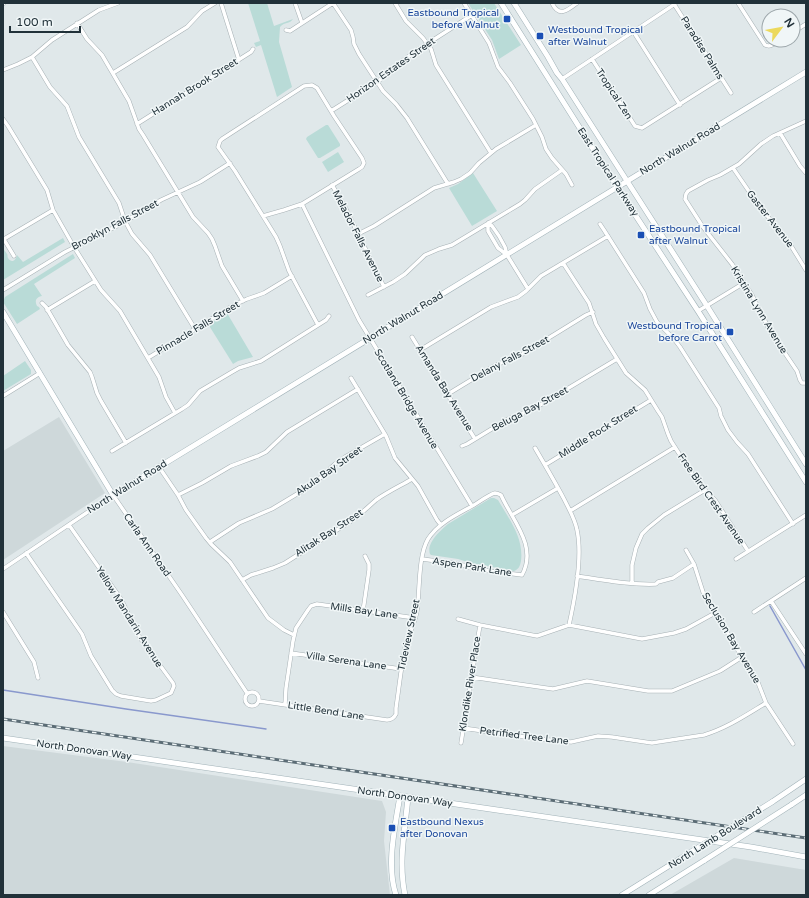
<svg xmlns="http://www.w3.org/2000/svg" width="809" height="898" viewBox="0 0 809 898" font-family="'Varela Round',sans-serif">
  <rect width="100%" height="100%" fill="#e0e8ea"/>
  <path fill="#ced8da" d="M59 417 105 493 3 560V451Z
    M3 746 127 762 382 801 386 812 384 841 390 895H3Z
    M734 858 806 870V895H670Z"/>
  <path fill="#b9dbd7" d="M248 3H267L274 26 293 19C290 24 284 22 280 27L279 42 292 87 277 97 261 45 256 47 254 43 260 41Z
    M468 3H494L521 45 499 59 492 40Z
    M326 125H328L340 144V146L320 158H318L306 139 307 137Z
    M338 152 344 162 328 172 322 162Z
    M473 173 497 211 472 226 449 188 458 184Z
    M63 238 65 242 3 280V248C4 250 6 252 7 254 8 255 7 256 8 258 12 264 16 260 17 255L23 262Z
    M73 254 75 258 34 284 42 296C37 297 34 300 37 306L39 307 40 309 17 324 3 302 5 297Z
    M227 313 253 357 238 361 233 364 208 324Z
    M25 361 31 370V374L3 391V376Z
    M491 498H494L498 500C509 519 524 538 521 561 520 566 519 569 514 571L471 563 458 559 431 555 430 554C426 543 441 530 448 524Z"/>
  <g fill="none" stroke-linecap="round" stroke-linejoin="round">
    <path stroke="#8998cd" stroke-width="1.5" d="M770 606 806 670
      M3 690 126 709 266 729"/>
    <defs>
      <path id="street" d="M221 3 239 60
        M295 3 302 23
        M333 3 351 30 353 37 354 44 359 54 383 91 396 104 407 118 448 184
        M395 3 406 21 423 38 431 49 436 65 491 153
        M464 3 489 43 498 67 510 83 533 119 542 137 546 149 552 158 566 174 572 185
        M552 3C559 18 568 10 577 3
        M738 3 765 45C771 48 775 43 780 40
        M3 4 4 3
        M674 4 731 93
        M77 23 87 39 102 55 129 101 139 129 143 135 193 217 208 233 212 239 215 246 222 266 243 301
        M286 30 290 31 333 3
        M633 31 680 105
        M793 32 806 24
        M32 57 50 87 67 106 79 137 119 203 125 221 132 234 150 255 195 329
        M592 59 635 126 642 128 721 78
        M3 70 18 64 32 57 52 40 99 10 118 3
        M113 73 187 27 202 11 215 3
        M562 79 675 4
        M331 111 377 82 388 74 402 61 416 51 472 15
        M3 119 8 126 47 190 53 210 74 247 101 290 120 311 159 377 166 397 175 413
        M806 121 773 136 761 144 739 164 720 175 708 180 688 191 686 194 685 199 703 227 732 264 752 295 770 331 797 371 800 380 802 383H806
        M137 124 251 52 253 49
        M780 133 800 166 806 173
        M733 168 759 206 788 241 806 270
        M332 185 344 205 384 287
        M302 204 359 320 472 506
        M263 216 284 210 302 204 359 169 362 167 364 163 362 158 334 116 317 88 312 85 304 86 222 139 220 141 218 147 235 171 276 237 280 246 289 271 318 325
        M488 223 492 226 499 236 505 247 507 255 528 289
        M488 223V231L498 248 507 255
        M600 224 604 230 644 293 650 309 657 322 674 339 680 347 719 408 721 416 728 430 737 442 748 454 793 524
        M358 234 374 226 434 188 454 182 461 179 470 173 479 163 496 149 536 125
        M3 238 14 256
        M4 239 53 210
        M563 263 589 303 596 324 604 338 626 373 645 390 658 411 662 417 668 434 671 441 696 480 699 484 715 500 748 551
        M3 290 65 252 119 225 161 200 200 182 230 163
        M368 295 393 282 405 274 425 255 439 249 452 245 520 204 525 200 535 189 562 170
        M42 303 46 307 68 345 90 372 92 377 97 393 101 401 126 443
        M47 310 95 281
        M698 311 744 283
        M412 337 475 439
        M420 350 491 307 518 297 526 291 541 276 608 236
        M148 358 234 305 247 299 264 293 292 276
        M351 378 386 436 395 458 418 486 437 520 441 525
        M448 394 494 366 510 359 521 355 586 315 593 312
        M3 396 40 373
        M462 446 467 444 508 419 531 410 542 404 617 359
        M535 448C545 465 555 482 564 499 569 509 575 519 577 530 583 557 575 598 569 625
        M112 451 182 409 188 405 200 391 232 372 239 368 261 361 326 320 329 316
        M545 465 651 400
        M159 467 178 495 186 510 206 538 211 544 230 562 268 618 284 630 294 635
        M178 495 202 483 231 466 258 456 266 452 287 432 358 389
        M570 511 675 447
        M512 515 558 488
        M210 542 239 523 272 509 307 488 317 481 335 464 345 457 385 434
        M686 550 694 564 703 592 742 657 757 680 766 703 793 744
        M26 553 82 634 91 656 112 690 116 694 121 696 151 701 156 700 171 693 174 686 173 683 140 638 121 599 69 525
        M736 559 806 515
        M3 569 113 495 182 595 247 693
        M577 576C603 580 630 585 656 584L658 582 673 578 694 564
        M242 580 251 575 273 568 285 563 351 521C360 515 368 507 376 500 387 492 400 486 412 479
        M632 583V565L636 548 642 534 648 528 664 515 705 490
        M771 601 806 654
        M363 611 369 570V564L365 556
        M3 612 34 662 38 678
        M754 612 806 578
        M458 619 480 625 537 636 569 625 642 639 674 633 686 629 715 613
        M291 653 401 669
        M471 677 553 689 587 681 648 691H672L720 671 742 657
        M245 699a7 7 0 1 1 14 0a7 7 0 1 1-14 0Z
        M259 701 387 720C391 720 394 718 396 714V708C399 688 401 668 405 648 408 635 415 624 417 611 420 590 418 556 428 539 438 523 458 514 474 505 479 502 490 494 495 493 497 493 499 494 501 495 512 520 538 546 522 575L473 569 460 564 422 559
        M285 705 286 688 293 641 296 628 308 610 311 606 317 604 415 618
        M463 728 538 739 571 742 598 736 612 737 652 743 658 742 704 735C727 728 746 715 766 703
        M461 743 480 625"/>
      <path id="secondary" d="M501 3 617 187 698 311 806 482
        M514 3 548 57 557 73 562 79 627 181 707 306 806 464
        M3 312 113 495 806 72
        M3 738 751 847 806 857
        M772 802 806 779
        M791 805 806 795
        M396 895C386 865 395 827 400 796
        M405 895C398 861 405 831 408 797
        M622 895 683 857
        M649 895 705 860"/>
    </defs>
    <use href="#street" stroke="#a7b1b5" stroke-width="4.5"/>
    <use href="#secondary" stroke="#a1b2b8" stroke-width="6"/>
    <use href="#street" stroke="#fff" stroke-width="3.5"/>
    <use href="#secondary" stroke="#fff" stroke-width="5"/>
    <defs>
      <path id="rail" d="M3 719 806 838"/>
    </defs>
    <use href="#rail" stroke="#5b6c75" stroke-width="3"/>
    <use href="#rail" stroke="#f0f6f7" stroke-width="1.5" stroke-dasharray="4.5" stroke-linecap="butt"/>
    <defs>
      <path id="secondary-bridge" d="M683 857 772 802
        M705 860 791 805"/>
    </defs>
    <use href="#secondary-bridge" stroke="#a1b2b8" stroke-width="6" stroke-linecap="butt"/>
    <use href="#secondary-bridge" stroke="#fff" stroke-width="5"/>
  </g>
  <g fill="#1a4fb4" stroke="#f0f6f7" stroke-width="1.5">
    <rect x="503" y="15" width="8" height="8" rx="2"/>
    <rect x="536" y="32" width="8" height="8" rx="2"/>
    <rect x="637" y="231" width="8" height="8" rx="2"/>
    <rect x="726" y="328" width="8" height="8" rx="2"/>
    <rect x="388" y="824" width="8" height="8" rx="2"/>
  </g>
  <g text-anchor="middle" dominant-baseline="central" stroke-width="3" stroke-linejoin="round" paint-order="stroke">
    <g font-size="10" fill="#164399" stroke="#f0f6f7" text-anchor="start">
      <text x="499" y="13" text-anchor="end">Eastbound Tropical<tspan x="499" dy="12">before Walnut</tspan></text>
      <text x="548" y="30">Westbound Tropical<tspan x="548" dy="12">after Walnut</tspan></text>
      <text x="649" y="229">Eastbound Tropical<tspan x="649" dy="12">after Walnut</tspan></text>
      <text x="722" y="326" text-anchor="end">Westbound Tropical<tspan x="722" dy="12">before Carrot</tspan></text>
      <text x="400" y="822">Eastbound Nexus<tspan x="400" dy="12">after Donovan</tspan></text>
    </g>
    <g font-size="10" fill="#213139" stroke="#f0f6f7">
      <text transform="translate(702 48) rotate(58)">Paradise Palms</text>
      <text transform="translate(391 70) rotate(-35)">Horizon Estates Street</text>
      <text transform="translate(195 87) rotate(-32)">Hannah Brook Street</text>
      <text transform="translate(614 94) rotate(57)">Tropical Zen</text>
      <text transform="translate(680 149) rotate(-31)">North Walnut Road</text>
      <text transform="translate(608 172) rotate(57)">East Tropical Parkway</text>
      <text transform="translate(770 219) rotate(52)">Gaster Avenue</text>
      <text transform="translate(115 225) rotate(-28)">Brooklyn Falls Street</text>
      <text transform="translate(358 236) rotate(63)">Melador Falls Avenue</text>
      <text transform="translate(759 310) rotate(59)">Kristina Lynn Avenue</text>
      <text transform="translate(403 318) rotate(-31)">North Walnut Road</text>
      <text transform="translate(198 328) rotate(-31)">Pinnacle Falls Street</text>
      <text transform="translate(510 359) rotate(-28)">Delany Falls Street</text>
      <text transform="translate(444 388) rotate(58)">Amanda Bay Avenue</text>
      <text transform="translate(406 399) rotate(59)">Scotland Bridge Avenue</text>
      <text transform="translate(530 409) rotate(-28)">Beluga Bay Street</text>
      <text transform="translate(598 432) rotate(-32)">Middle Rock Street</text>
      <text transform="translate(329 471) rotate(-35)">Akula Bay Street</text>
      <text transform="translate(127 487) rotate(-32)">North Walnut Road</text>
      <text transform="translate(711 499) rotate(55)">Free Bird Crest Avenue</text>
      <text transform="translate(329 533) rotate(-33)">Alitak Bay Street</text>
      <text transform="translate(147 545) rotate(55)">Carla Ann Road</text>
      <text transform="translate(472 567) rotate(9)">Aspen Park Lane</text>
      <text transform="translate(364 611) rotate(8)">Mills Bay Lane</text>
      <text transform="translate(129 617) rotate(58)">Yellow Mandarin Avenue</text>
      <text transform="translate(409 635) rotate(-78)">Tideview Street</text>
      <text transform="translate(731 638) rotate(59)">Seclusion Bay Avenue</text>
      <text transform="translate(346 661) rotate(8)">Villa Serena Lane</text>
      <text transform="translate(470 684) rotate(-81)">Klondike River Place</text>
      <text transform="translate(326 711) rotate(9)">Little Bend Lane</text>
      <text transform="translate(524 736) rotate(7)">Petrified Tree Lane</text>
      <text transform="translate(84 750) rotate(8)">North Donovan Way</text>
      <text transform="translate(405 797) rotate(8)">North Donovan Way</text>
      <text transform="translate(715 838) rotate(-32)">North Lamb Boulevard</text>
    </g>
  </g>
  <rect width="809" height="898" fill="none" stroke="#213139" stroke-width="8"/>
  <g transform="translate(781 28) rotate(58)"><circle r="19" fill="#f0f6f7" stroke="#9da7ab"/>
  <path d="M0-3L7 15L0 10L-7 15Z" fill="#ecd95c"/>
  <text y="-6" font-size="11" font-weight="bold" text-anchor="middle" fill="#213139">N</text>
  </g>
  <path d="M10 26v6h70v-6" fill="none" stroke="#213139" stroke-width="2"/>
  <text x="16" y="26" font-size="12" fill="#213139" stroke="#f0f6f7" stroke-width="3" paint-order="stroke">100 m</text>
</svg>
